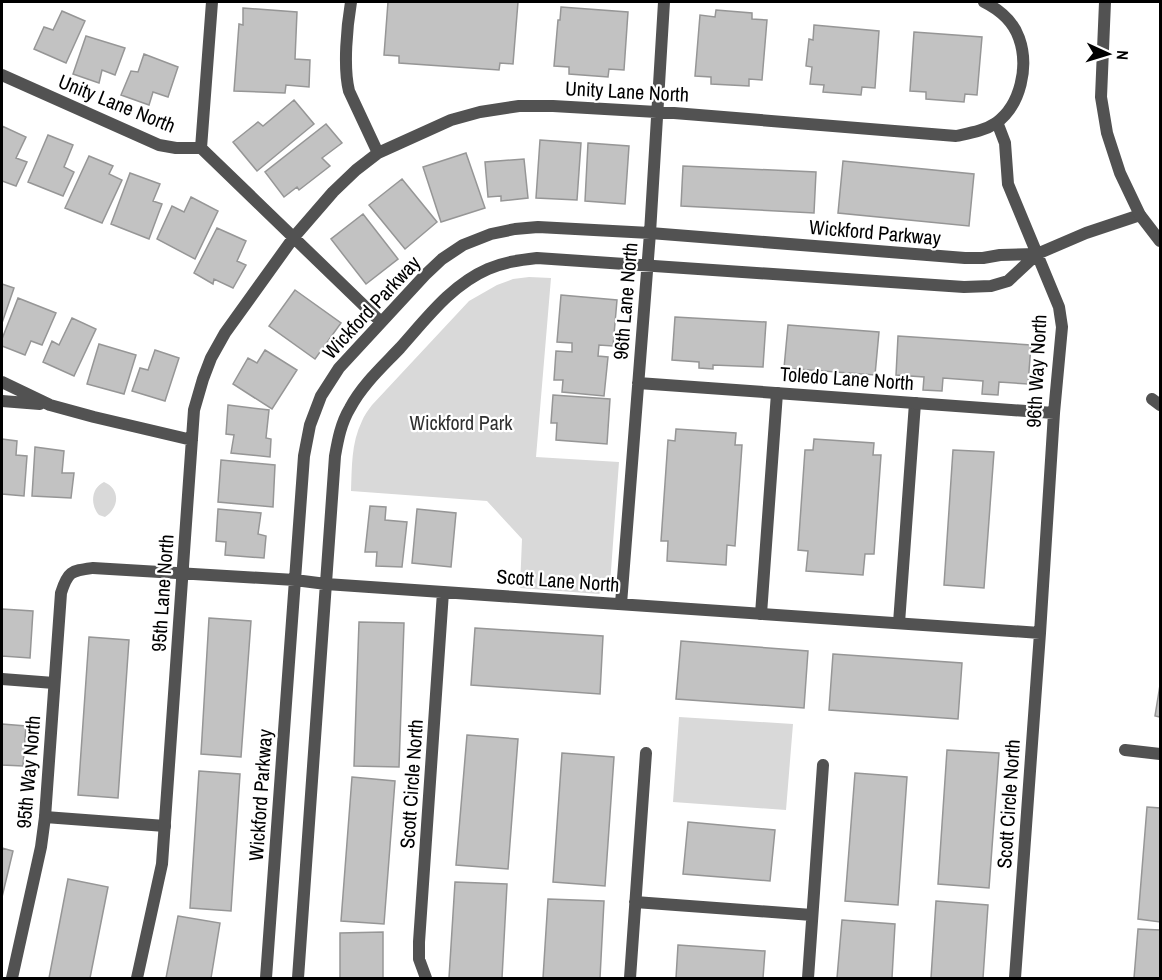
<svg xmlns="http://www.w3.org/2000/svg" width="1162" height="980" viewBox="0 0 1162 980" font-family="'Archivo Narrow',sans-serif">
  <rect width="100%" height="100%" fill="#fff"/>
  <path fill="#d9d9d9" d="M529 277 551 278 536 457 619 462 610 584 599 594 520 588 522 539 487 501 351 491C352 468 351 443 362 421 364 416 368 410 372 405L469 301 497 285 513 279Z
    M104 482C121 489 119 508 105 517L99 515C90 505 91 488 104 482Z
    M679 717 793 724 786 810 673 802Z"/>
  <path fill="#c2c2c2" stroke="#969696" stroke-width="1.5" d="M388 2H518L513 64 500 63 499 70 399 63V56L384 55Z
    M561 7 628 12 624 70 609 69 608 77 569 74V67L554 66 558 20H560Z
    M243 8 297 12 295 59 310 60 309 87 286 85 285 93 234 91 239 24 243 25Z
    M716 10 752 13V19L767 20 762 80 749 79V86L711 84V77L695 76 700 15 715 17Z
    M62 11 85 21 66 63 34 49 44 27 53 30Z
    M814 25 879 31 875 88 862 87 861 95 823 92 824 85 810 84 812 67 806 66 809 39 813 40Z
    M914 32 982 37 977 95 965 94 964 102 926 99V92L910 91Z
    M86 36 125 48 115 75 102 70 99 83 73 74Z
    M144 54 178 67 168 97 153 92 149 105 121 95 131 71 138 72Z
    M294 100 314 124 257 171 233 142 258 122 263 126Z
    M326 124 342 143 322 158 330 166 299 190 297 187 284 197 265 172Z
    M2 126 26 137 16 158 27 162 16 186 2 181Z
    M48 135 73 145 64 167 74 172 63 196 28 182Z
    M540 140 581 143 577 200 536 198Z
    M588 143 629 146 625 204 585 201Z
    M466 153 485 208 441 222 423 167Z
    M89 156 113 166 109 174 122 180 102 223 65 208Z
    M524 159 528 198 501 201V196L488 197 485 162Z
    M843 161 974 174 969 226 838 213Z
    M683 166 816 172 814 213 681 206Z
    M130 173 160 184 153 201 162 204 149 239 111 224Z
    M402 179 437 222 405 249 369 205Z
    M191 197 218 211 195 259 157 239 172 206 184 212Z
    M363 214 398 259 366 284 331 239Z
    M217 228 246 241 237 261 246 265 233 288 214 279 213 284 194 273Z
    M2 284 14 288 2 323Z
    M295 290 341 323 315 359 269 326Z
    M561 295 617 300 613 346 599 345 598 356 608 357 604 396 562 392 563 380H554L556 351 572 352V343L557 342Z
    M18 298 56 313 42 345 31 341 25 355 2 346V339Z
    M675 317 766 322 763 367 713 365V369L699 368V362L672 360Z
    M72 318 96 329 74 376 43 362 52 341 59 345Z
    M788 325 879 332 875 375 784 368Z
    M898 336 1031 345 1028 384 999 382 998 395 982 394 983 381 943 378 942 391 923 390 924 377 896 375Z
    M99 344 136 355 124 394 87 384Z
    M155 350 179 358 165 401 132 391 140 368 148 370Z
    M265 350 297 370 272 409 233 384 248 358 257 363Z
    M553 395 610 399 607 444 556 440 557 423H551Z
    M228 405 269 410 266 438 271 439 270 457 231 453 234 435 226 434Z
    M676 429 736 433 735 445H742L735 546 727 545 726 565 667 561 668 541H661L668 440 675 441Z
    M2 439 17 441 16 455 27 456 24 496 2 494Z
    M814 439 874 443 873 455H881L874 554H865L863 575 806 571 808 551 798 550 805 450H813Z
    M35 447 64 451 62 473H74L71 498 32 496Z
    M953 450 994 452 984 588 944 585Z
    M221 460 275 465 273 507 218 502Z
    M370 506 386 507 385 520 407 522 402 567 376 566 377 552H365Z
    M218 509 261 513 258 534 266 536 264 558 225 555 226 542 216 541Z
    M417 509 456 513 451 567 412 563Z
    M2 609 33 611 30 658 2 656V667Z
    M209 618 251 621 241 757 201 754Z
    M359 622 404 623 399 767 354 766Z
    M475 628 603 636 600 694 471 685Z
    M89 637 129 640 118 798 78 795Z
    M681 641 808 651 804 708 676 699Z
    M833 654 962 663 958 719 829 710Z
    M1160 685V717L1155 716Z
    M2 724 26 726 23 766 2 765Z
    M467 735 518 739 508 869 456 865Z
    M947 750 999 753 989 888 938 884Z
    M562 753 614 757 605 886 553 882Z
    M199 771 240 774 231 911 190 908Z
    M855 773 907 777 898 905 845 901Z
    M352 777 395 781 384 924 341 921Z
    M1147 807 1160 808V922L1138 919Z
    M688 822 775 830 770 881 683 874Z
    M2 848 13 851 2 897Z
    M68 879 108 887 90 978H49Z
    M455 882 507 884 502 978H449Z
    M548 899 604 901 600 978H543Z
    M936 901 988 905 983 978H931Z
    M178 916 220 923 211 978H166Z
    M842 920 895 924 892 978H837Z
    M1138 929 1160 930V978H1134Z
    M383 932V978H340V933Z
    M678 945 765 951 763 978H676Z"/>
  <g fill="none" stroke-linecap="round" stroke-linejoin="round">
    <path stroke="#525252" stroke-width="12" d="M1152 399 1160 405
      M761 614 777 393
      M899 623 915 403
      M2 679 54 683
      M1125 750 1160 754
      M45 817 165 826
      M635 902 812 915
      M630 978 646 753
      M808 978 823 765"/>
    <path stroke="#525252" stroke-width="12" d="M351 2C347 26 343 67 349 91L378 153
      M2 75 159 145 176 148H201L381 322
      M997 122 1005 143 1008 184 1059 307 1062 327 1054 413 1040 633 1015 978
      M201 148 212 2
      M2 382 50 405 94 417 192 440
      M638 383 1054 413
      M2 401 40 404
      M621 604 650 233 664 2
      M12 978 41 847 45 817 61 593C68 571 71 571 93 568L295 580 326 584 1040 633
      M137 978 162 864 194 410 203 379 211 358 225 333 294 237 333 192 356 170 378 153 451 120 480 112 519 106H553L674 113 956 136C970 133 984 131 996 123 1021 105 1029 66 1019 38 1013 21 998 9 984 2
      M266 978 304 456 310 425 321 396 339 368 425 275 442 259 463 245 491 234 515 229 538 227 650 233 965 258H983L1000 255 1037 254
      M298 978 335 456C338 439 341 423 350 408 362 385 382 367 400 348 426 319 451 285 488 269 504 262 520 260 537 258L964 287 991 286 1008 281 1037 254 1086 233 1140 215
      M426 978 419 959V942L443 592"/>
    <path stroke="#525252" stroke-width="12" d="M1105 2 1101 97 1107 133 1120 173 1140 215 1160 241"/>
  </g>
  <g text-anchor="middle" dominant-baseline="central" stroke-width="4.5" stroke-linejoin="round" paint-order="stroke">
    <g font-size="20" fill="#000" stroke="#fff">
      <text transform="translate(627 91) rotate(3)">Unity Lane North</text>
      <text transform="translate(117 103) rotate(22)">Unity Lane North</text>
      <text transform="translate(875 232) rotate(5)">Wickford Parkway</text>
      <text transform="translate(625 301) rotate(-85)">96th Lane North</text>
      <text transform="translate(371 307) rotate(-47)">Wickford Parkway</text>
      <text transform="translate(1036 371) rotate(-87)">96th Way North</text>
      <text transform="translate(847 378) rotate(4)">Toledo Lane North</text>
      <text transform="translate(558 580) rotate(4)">Scott Lane North</text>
      <text transform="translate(162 593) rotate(-86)">95th Lane North</text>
      <text transform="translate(28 772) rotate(-85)">95th Way North</text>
      <text transform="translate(411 784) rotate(-86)">Scott Circle North</text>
      <text transform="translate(260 795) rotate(-86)">Wickford Parkway</text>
      <text transform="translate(1008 804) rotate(-86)">Scott Circle North</text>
    </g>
    <g font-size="20" fill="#303030" stroke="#fff">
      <text x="461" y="422">Wickford Park</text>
    </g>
  </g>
  <rect width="1162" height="980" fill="none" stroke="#000000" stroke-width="6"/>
  <g transform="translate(1108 54) rotate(94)" stroke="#ffffff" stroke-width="4.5" paint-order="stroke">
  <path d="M0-4.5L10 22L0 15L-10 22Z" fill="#000000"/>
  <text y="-9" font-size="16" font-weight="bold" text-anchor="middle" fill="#000000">N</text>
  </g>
</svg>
